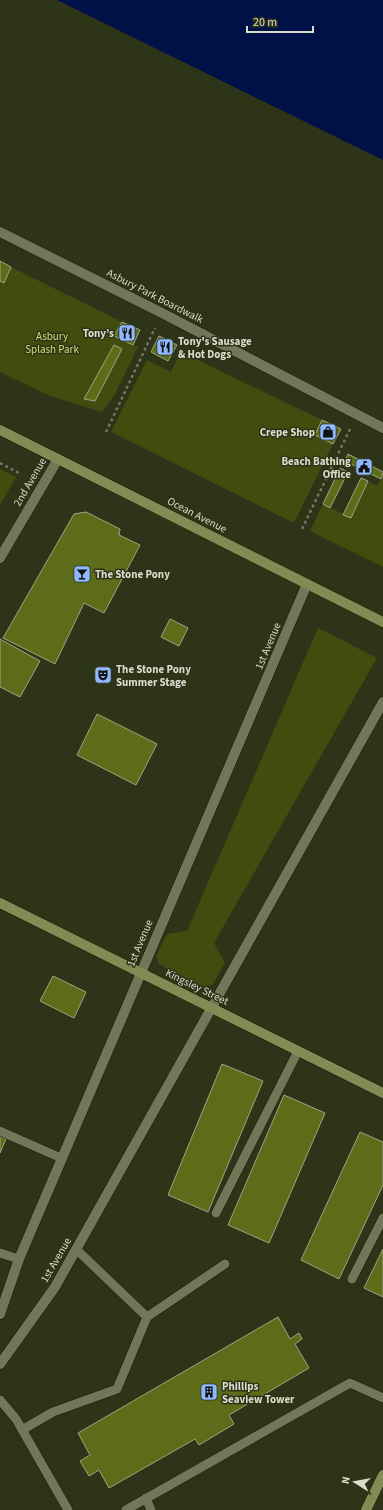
<svg xmlns="http://www.w3.org/2000/svg" width="383" height="1510" viewBox="0 0 383 1510" font-family="'Source Sans 3',sans-serif">
  <rect width="100%" height="100%" fill="#2e3418"/>
  <path fill="#424c0e" d="M11 267 122 322 114 336 138 347 115 394 102 412 50 396 0 372V281L4 282Z
    M181 352 322 420 315 435 333 444 294 523 111 432 147 360 171 372Z
    M0 469 16 477 0 505Z
    M383 475V567L310 531 323 504 351 518 368 481 377 486Z
    M318 628 377 658 214 943 225 963 212 985 203 987 159 964 156 956 167 934 187 931Z"/>
  <path fill="#001148" d="M57 0H383V160Z"/>
  <path fill="#5d6c18" stroke="#9da585" d="M0 261 11 267 4 283 0 281Z
    M122 322 140 330 133 345 114 336Z
    M159 336 177 345 168 361 151 352Z
    M114 345 122 349 95 401 84 399Z
    M322 420 341 429 333 444 315 435Z
    M348 454 383 472 381 479 345 461Z
    M340 468 348 472 330 508 323 504Z
    M361 478 368 481 351 518 343 515Z
    M86 512 120 529 119 535 140 545 104 613 84 603 55 664 3 638 74 514Z
    M170 619 188 628 179 646 161 637Z
    M0 639 40 661 20 697 0 687Z
    M97 714 157 744 136 785 77 755Z
    M53 976 86 992 74 1018 40 1001Z
    M222 1064 263 1081 208 1212 168 1195Z
    M284 1095 325 1113 269 1243 228 1225Z
    M360 1132 383 1142V1185L339 1279 301 1260Z
    M0 1136 6 1139 0 1153Z
    M383 1249V1297L364 1288Z
    M278 1317 290 1339 299 1333 302 1339 295 1344 309 1368 229 1415 234 1424 199 1445 195 1439 109 1488 99 1470 89 1476 80 1461 90 1455 78 1433Z"/>
  <g fill="none" stroke-linecap="round" stroke-linejoin="round">
    <defs>
      <path id="lane" d="M0 1131 61 1158
        M216 1213 298 1051
        M76 1249 147 1317
        M0 1253 19 1259
        M352 1279 383 1218
        M0 1400 16 1419 68 1510
        M22 1430 53 1412 117 1389 147 1317 225 1264
        M146 1498 151 1510
        M126 1510 350 1383 383 1398"/>
      <path id="street" d="M0 232 162 313 383 428
        M0 558 58 459
        M0 1314 19 1259 307 584
        M0 1364 55 1287 383 702"/>
      <path id="secondary" d="M0 430 383 622
        M0 903 383 1093
        M366 1510 383 1475"/>
    </defs>
    <use href="#lane" stroke="#171c02" stroke-width="10"/>
    <use href="#street" stroke="#171c02" stroke-width="11"/>
    <use href="#secondary" stroke="#171c02" stroke-width="11"/>
    <path stroke="#72775f" stroke-width="2.5" stroke-dasharray="3 3" stroke-linecap="butt" d="M106 432 155 328
      M0 463 19 473
      M302 529 350 429"/>
    <use href="#lane" stroke="#71785a" stroke-width="9"/>
    <use href="#street" stroke="#71785a" stroke-width="10"/>
    <use href="#secondary" stroke="#808c53" stroke-width="10"/>
  </g>
  <defs>
    <symbol id="restaurant-square" viewBox="-11 -11 22 22"><rect x="-9" y="-9" width="18" height="18" rx="4" fill="#90b8fd" stroke="#2e3418"/><path d="M-5-6h1v4h1v-4h1v4h1v-4h1v5L-1.5 .5V6h-2V.5L-5-1ZM5-6V6H3V1.5H1.5Q1.5-4 5-6Z" fill="#111"/></symbol>
    <symbol id="shop-square" viewBox="-11 -11 22 22"><rect x="-9" y="-9" width="18" height="18" rx="4" fill="#90b8fd" stroke="#2e3418"/><path d="M-5-2.5h2.3a2.7 3.5 0 0 1 5.4 0H5L5.5 6h-11ZM-1.5-2.5h3a1.5 2.3 0 0 0-3 0Z" fill="#111"/></symbol>
    <symbol id="civic-square" viewBox="-11 -11 22 22"><rect x="-9" y="-9" width="18" height="18" rx="4" fill="#90b8fd" stroke="#2e3418"/><path d="M-.6-6.5H3V-4.5H.6V-3L4-1V1h2V6H-6V1h2V-1L-.6-3ZM-1.2 2.5V6h2.4V2.5Z" fill="#111"/></symbol>
    <symbol id="bar-square" viewBox="-11 -11 22 22"><rect x="-9" y="-9" width="18" height="18" rx="4" fill="#90b8fd" stroke="#2e3418"/><path d="M-6-5H6L.8 .8V4.5H3.5V6h-7V4.5H-.8V.8Z" fill="#111"/></symbol>
    <symbol id="theatre-square" viewBox="-11 -11 22 22"><rect x="-9" y="-9" width="18" height="18" rx="4" fill="#90b8fd" stroke="#2e3418"/><path d="M-5-5.5Q0-4 5-5.5V0Q5 5 0 6Q-5 5-5 0ZM-3.3-2.5H-1v1.5H-3.3ZM1-2.5H3.3v1.5H1ZM-2.8 1Q0 5.5 2.8 1Z" fill="#111"/></symbol>
    <symbol id="building-square" viewBox="-11 -11 22 22"><rect x="-9" y="-9" width="18" height="18" rx="4" fill="#90b8fd" stroke="#2e3418"/><path d="M-4-6H4V6H1V3H-1V6H-4ZM-2.5-4.3h1.7v1.8h-1.7ZM.8-4.3h1.7v1.8H.8ZM-2.5-1h1.7V.8h-1.7ZM.8-1h1.7V.8H.8Z" fill="#111"/></symbol>
  </defs>
  <g fill-rule="evenodd">
    <use href="#restaurant-square" x="117" y="323" width="20" height="20"/>
    <use href="#restaurant-square" x="155" y="337" width="20" height="20"/>
    <use href="#shop-square" x="318" y="422" width="20" height="20"/>
    <use href="#civic-square" x="354" y="457" width="20" height="20"/>
    <use href="#bar-square" x="72" y="564" width="20" height="20"/>
    <use href="#theatre-square" x="93" y="665" width="20" height="20"/>
    <use href="#building-square" x="199" y="1382" width="20" height="20"/>
  </g>
  <g text-anchor="middle" dominant-baseline="central" stroke-width="3" stroke-linejoin="round" paint-order="stroke">
    <g font-size="11" fill="#d9ddcc" stroke="#2e3418">
      <text transform="translate(155 296) rotate(27)">Asbury Park Boardwalk</text>
      <text transform="translate(30 482) rotate(-60)">2nd Avenue</text>
      <text transform="translate(197 515) rotate(27)">Ocean Avenue</text>
      <text transform="translate(268 646) rotate(-67)">1st Avenue</text>
      <text transform="translate(140 943) rotate(-67)">1st Avenue</text>
      <text transform="translate(197 987) rotate(26)">Kingsley Street</text>
      <text transform="translate(56 1260) rotate(-60)">1st Avenue</text>
    </g>
    <g font-size="11" font-weight="bold" fill="#d9ddcc" stroke="#2e3418" text-anchor="start">
      <text x="114" y="333" text-anchor="end">Tony’s</text>
      <text x="178" y="341">Tony's Sausage<tspan x="178" dy="13">&amp; Hot Dogs</tspan></text>
      <text x="315" y="432" text-anchor="end">Crepe Shop</text>
      <text x="351" y="461" text-anchor="end">Beach Bathing<tspan x="351" dy="13">Office</tspan></text>
      <text x="95" y="574">The Stone Pony</text>
      <text x="116" y="669">The Stone Pony<tspan x="116" dy="13">Summer Stage</tspan></text>
      <text x="222" y="1386">Phillips<tspan x="222" dy="13">Seaview Tower</tspan></text>
    </g>
    <g font-size="11" fill="#cae074" stroke="#2e3418">
      <text x="52" y="336">Asbury<tspan x="52" dy="13">Splash Park</tspan></text>
    </g>
  </g>
  <g transform="translate(355 1482) rotate(281)" stroke="#2e3418" stroke-width="3" paint-order="stroke">
  <path d="M0-3L7 15L0 10L-7 15Z" fill="#d9ddcc"/>
  <text y="-6" font-size="11" font-weight="bold" text-anchor="middle" fill="#d9ddcc">N</text>
  </g>
  <path d="M247 26v6h66v-6" fill="none" stroke="#d9ddcc" stroke-width="2"/>
  <text x="253" y="26" font-size="12" fill="#d9ddcc" stroke="#2e3418" stroke-width="3" paint-order="stroke">20 m</text>
</svg>
